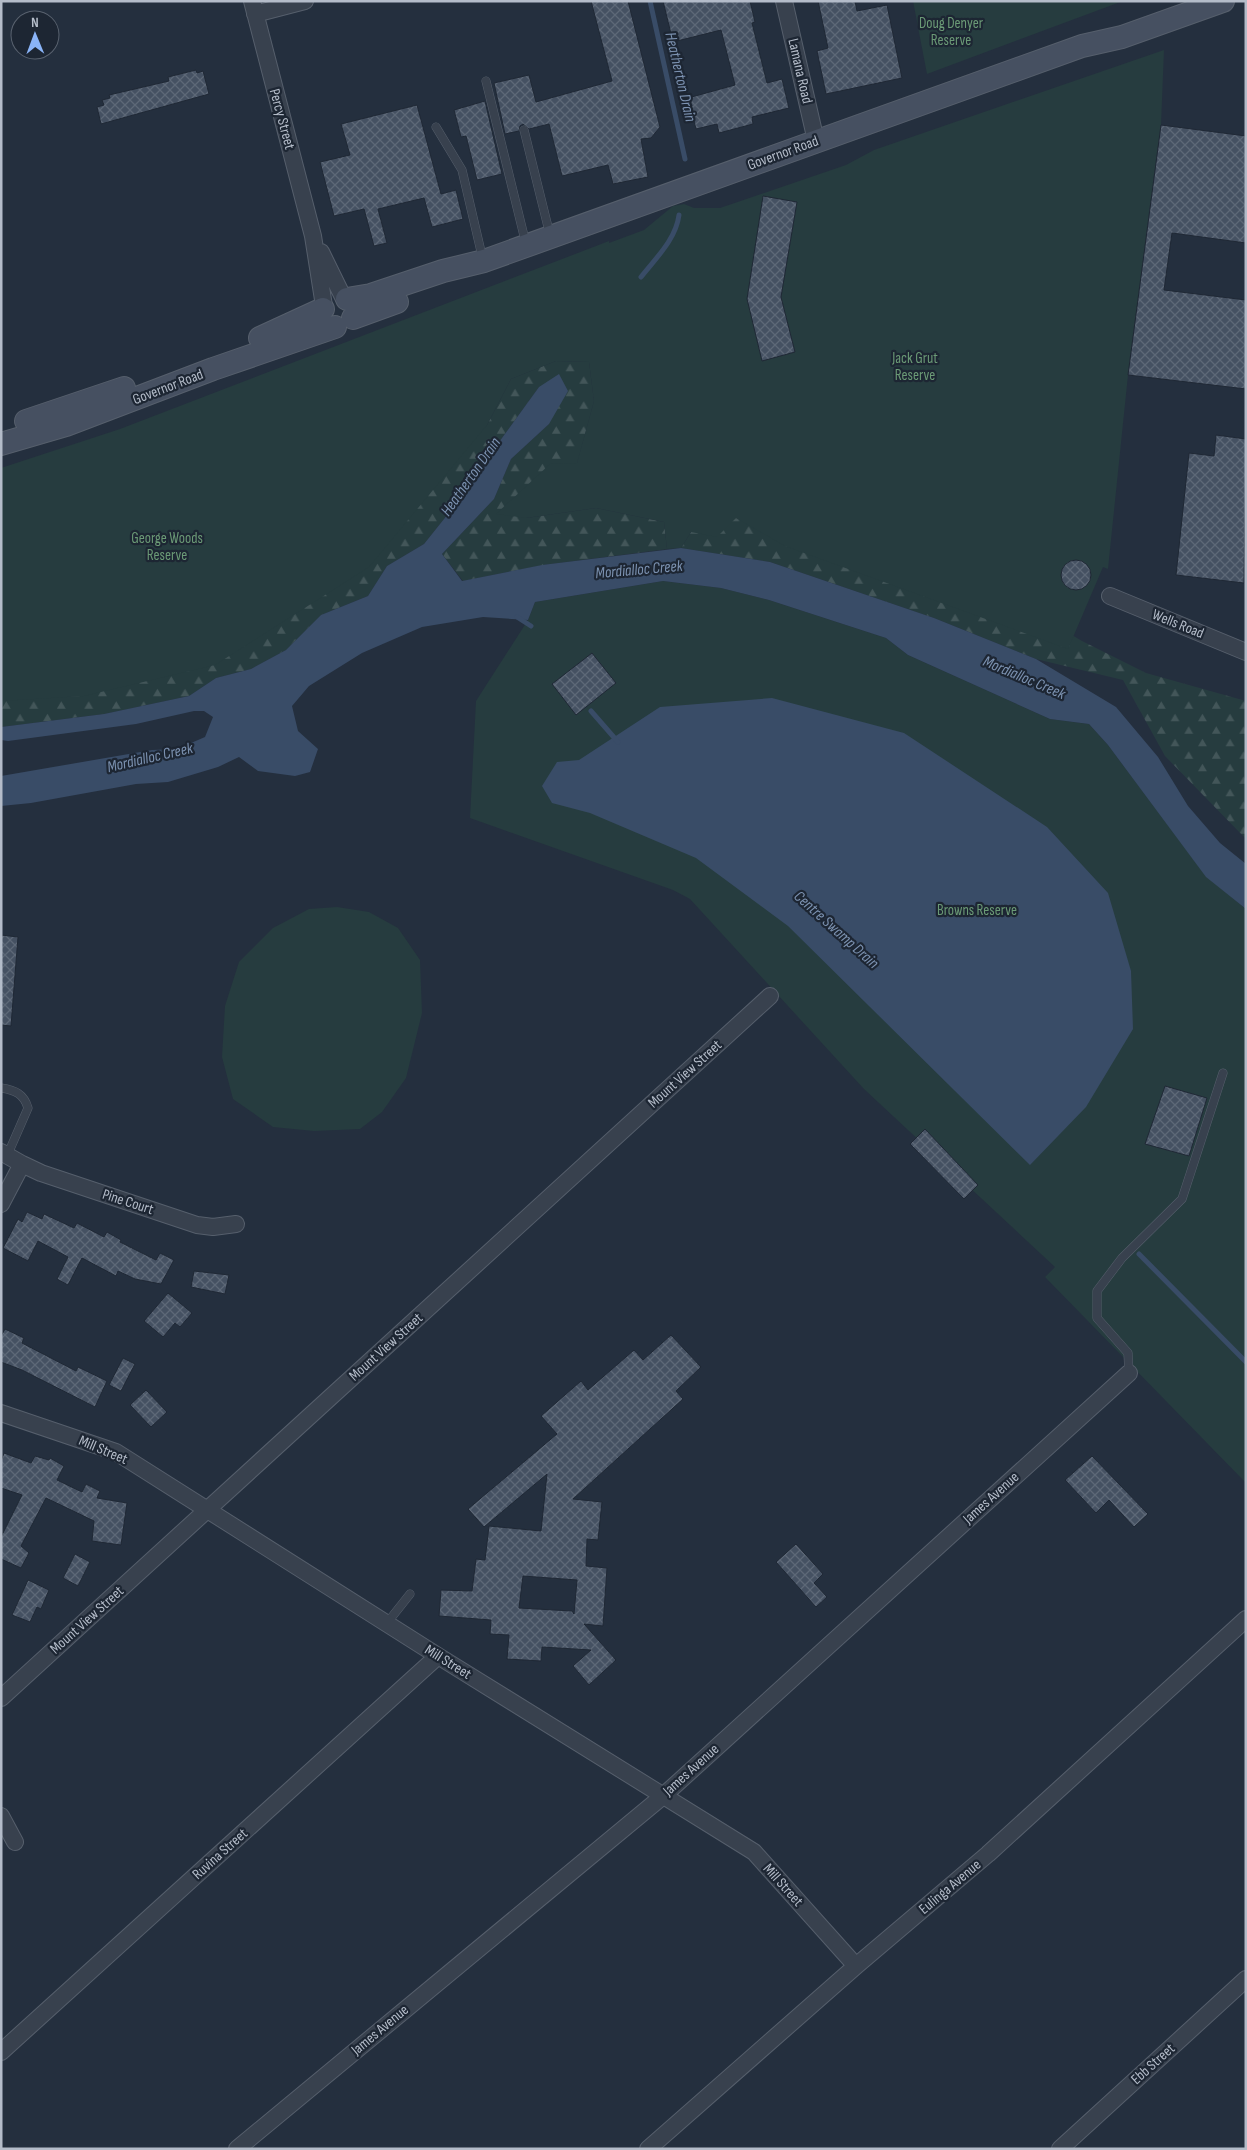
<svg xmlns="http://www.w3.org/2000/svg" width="1247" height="2150" viewBox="0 0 1247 2150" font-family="'Sofia Sans Condensed',sans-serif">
  <defs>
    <pattern id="forest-firs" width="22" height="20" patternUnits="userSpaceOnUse" patternTransform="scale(1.25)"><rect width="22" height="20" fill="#263c3f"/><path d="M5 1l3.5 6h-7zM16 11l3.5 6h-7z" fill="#435659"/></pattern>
    <pattern id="building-cross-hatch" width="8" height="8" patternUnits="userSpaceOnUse" patternTransform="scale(1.25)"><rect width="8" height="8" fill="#455162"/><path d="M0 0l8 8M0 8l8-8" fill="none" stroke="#5d6877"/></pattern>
  </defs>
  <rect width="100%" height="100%" fill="#242f3e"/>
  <path fill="url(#forest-firs)" d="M556 361 589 362 594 401 577 464 526 518 596 508 664 522 667 549 543 565 463 581 442 554 494 499 511 459 549 424 539 387 483 464 464 494 424 544 387 566 368 596 321 615 286 650 251 669 216 678 189 696 104 714 1 727V649L487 425 511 379Z
    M736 518 959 569 1082 641 1146 673 1246 701V839L1165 756 1123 680 1036 659 934 618 770 562 681 548 691 532Z"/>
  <path fill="#263c3f" d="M913 1H1123L927 74Z
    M1164 50 1161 125 1128 375 1108 569 1103 567 1068 649 785 546 736 518 717 537 691 532 681 548 667 549 664 522 596 508 526 518 496 514 550 464 577 463 594 401 589 362 556 361 511 379 487 425 369 567 215 665 84 696 1 701V468L120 429 609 241V243L644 230 673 206 684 204 694 208H720L846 165 874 150Z
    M663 581 721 588 769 600 886 638 908 655 1050 719 1089 724 1108 745 1206 876 1246 909V1483L1045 1277 1055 1267 864 1089 690 899 673 890 470 818 476 701 528 620 535 602Z
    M337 907 369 912 398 928 420 960 422 1013 406 1078 382 1112 360 1129 314 1131 273 1127 233 1099 222 1057 225 1006 239 962 273 928 309 909Z"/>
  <path fill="#394c67" d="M559 374 568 391 549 424 511 459 494 499 442 554 462 581 542 565 681 548 770 562 934 618 1036 659 1116 707 1158 757 1188 806 1220 843 1246 864V909L1206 877 1108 745 1089 724 1050 719 908 655 886 638 769 600 721 588 663 581 535 602 528 620 483 617 422 627 362 653 309 686 292 706 298 731 318 749 310 772 295 776 258 771 239 757 218 767 168 782 136 784 31 803 1 806V776L152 750 177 749 205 737 213 717 204 711H194L136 724 8 741 1 740V727L104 714 189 696 216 678 251 669 286 650 321 615 368 596 387 566 424 544 464 494 483 464 539 387Z
    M772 698 904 733 1047 827 1108 893 1131 971 1133 1029 1086 1107 1030 1165 788 926 696 858 590 813 552 803 542 786 557 762 579 760 660 707Z"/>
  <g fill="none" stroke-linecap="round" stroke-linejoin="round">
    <path stroke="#394c67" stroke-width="5" d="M650 1 685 159
      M641 277C656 258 676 239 679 215
      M517 617 531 626
      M591 711 618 742
      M1139 1254 1246 1362"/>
  </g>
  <path fill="url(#building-cross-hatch)" stroke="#1f2835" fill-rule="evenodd" d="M591 1H628L660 127 651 138 641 139 648 177 613 184 608 165 562 176 549 124 529 129 523 124 520 126 519 131 505 134 494 83 529 75 536 102 612 81Z
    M663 1H750L755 22 752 23 767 83 782 79 789 108 752 117 753 124 719 133 717 124 696 129 688 98 735 85 721 30 673 42Z
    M818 1H855L857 11 887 5 902 78 826 94 817 51 828 48Z
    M196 70 197 73 203 71 209 94 101 124 97 107 104 105 102 100 110 98 109 95 169 81 168 77Z
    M485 101 502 174 477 180 466 136 461 137 454 110Z
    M417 105 441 194 456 190 463 219 432 227 424 198 378 209 387 243 374 246 364 209 334 216 320 162 350 155 341 124Z
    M1161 125 1246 136V243L1172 233 1164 290 1246 300V389L1128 375Z
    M763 196 797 202 781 297 795 352 762 361 747 299Z
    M1216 435 1246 439 1244 583 1176 575 1189 453 1214 456Z
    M1061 575a15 15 0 1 1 30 0a15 15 0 1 1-30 0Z
    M592 653 616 683 576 715 552 684Z
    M1 935 18 937 11 1026 1 1025Z
    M1165 1086 1207 1098 1189 1156 1145 1144Z
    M925 1129 978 1185 964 1199 910 1144Z
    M27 1212 42 1219 44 1214 74 1228 77 1223 104 1237 107 1232 121 1240 120 1242 156 1260 160 1253 174 1260 161 1284 135 1279 118 1271 116 1276 82 1258 68 1285 57 1279 68 1257 38 1241 28 1261 3 1248 18 1219 22 1222Z
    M194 1271 229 1275 225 1294 191 1287Z
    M168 1293 192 1313 180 1327 175 1323 163 1337 144 1321Z
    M5 1329 24 1338 22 1343 76 1371 78 1367 107 1381 95 1407 22 1370 1 1362V1336Z
    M671 1335 701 1367 676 1391 683 1399 573 1499 602 1502 598 1540 587 1539 586 1566 607 1568 603 1626 584 1624 616 1660 589 1685 573 1666 591 1650 542 1647 541 1661 507 1659 509 1635 490 1634 491 1620 439 1616 441 1590 472 1591 476 1559 485 1560 489 1526 541 1531 547 1474 484 1527 468 1509 557 1434 541 1416 581 1381 588 1390 634 1350 643 1360ZM523 1576 577 1580 574 1614 572 1611 519 1608Z
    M123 1358 135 1364 121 1391 109 1385Z
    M146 1390 167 1412 151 1427 130 1405Z
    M4 1453 31 1463 35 1456 49 1460 50 1458 64 1466 57 1480 82 1492 86 1484 100 1491 97 1498 127 1503 121 1545 92 1541 94 1521 46 1498 21 1546 29 1553 21 1568 1 1559V1537L22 1495 1 1488V1461Z
    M1092 1456 1148 1514 1134 1527 1109 1500 1096 1513 1065 1480Z
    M796 1544 823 1574 814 1583 827 1597 816 1607 776 1562Z
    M75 1554 90 1562 78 1586 63 1578Z
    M28 1580 49 1590 41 1609 37 1607 30 1622 12 1615Z"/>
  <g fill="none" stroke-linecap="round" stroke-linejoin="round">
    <defs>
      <path id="lane" d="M486 81 526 244
        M436 127 462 170 483 260
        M524 130 550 235
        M1 1088C15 1090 24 1094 28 1108L7 1156
        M1129 1373 1128 1353 1097 1318V1291L1122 1258 1182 1199 1223 1073
        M387 1623 410 1594"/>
      <path id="street" d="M252 1 313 236 324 306
        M784 1 816 141
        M255 14 305 1
        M321 252 343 297
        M1110 596 1246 652
        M1 1152 22 1164 1 1204
        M22 1164 41 1173 197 1225 213 1227 236 1224
        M1 1413 116 1452 438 1656 754 1852 856 1966
        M1 1698 770 996
        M1 1816 15 1842
        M1 2052 438 1656
        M237 2149 663 1796 1129 1373
        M648 2149 856 1966 988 1854 1246 1619
        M1060 2149 1246 1979"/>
      <path id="secondary" d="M347 299 371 295 443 271 484 261 1082 46 1122 37 1223 1
        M353 318 397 302
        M260 338 323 309
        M26 421 124 388
        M1 444 66 425 213 369 335 327"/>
    </defs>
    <use href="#lane" stroke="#565f6c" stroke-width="9"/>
    <use href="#street" stroke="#565f6c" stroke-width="18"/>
    <use href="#secondary" stroke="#565f6c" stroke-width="24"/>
    <use href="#lane" stroke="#38414e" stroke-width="8"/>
    <use href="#street" stroke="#38414e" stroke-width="16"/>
    <use href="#secondary" stroke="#465061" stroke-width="22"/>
  </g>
  <g text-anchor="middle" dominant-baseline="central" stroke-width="4.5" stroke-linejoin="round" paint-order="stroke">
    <g font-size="15" fill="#6b9a76" stroke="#1d2633">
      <text x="951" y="23">Doug Denyer<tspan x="951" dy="17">Reserve</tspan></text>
      <text x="915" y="358">Jack Grut<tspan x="915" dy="17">Reserve</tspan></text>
      <text x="167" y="538">George Woods<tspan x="167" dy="17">Reserve</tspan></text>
      <text x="977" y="910">Browns Reserve</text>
    </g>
    <g font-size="15" fill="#b4bcc9" stroke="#1d2633">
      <text transform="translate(800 71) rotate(77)">Lamana Road</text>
      <text transform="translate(282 119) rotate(75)">Percy Street</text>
      <text transform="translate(783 153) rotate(-20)">Governor Road</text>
      <text transform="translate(168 387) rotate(-21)">Governor Road</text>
      <text transform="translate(1178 624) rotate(22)">Wells Road</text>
      <text transform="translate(685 1074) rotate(-42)">Mount View Street</text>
      <text transform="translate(128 1202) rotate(18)">Pine Court</text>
      <text transform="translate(386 1347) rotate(-42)">Mount View Street</text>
      <text transform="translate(103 1450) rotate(23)">Mill Street</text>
      <text transform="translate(991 1498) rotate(-42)">James Avenue</text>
      <text transform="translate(87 1620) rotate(-42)">Mount View Street</text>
      <text transform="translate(448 1662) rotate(32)">Mill Street</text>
      <text transform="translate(691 1770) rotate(-42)">James Avenue</text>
      <text transform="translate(220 1854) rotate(-42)">Ruvina Street</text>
      <text transform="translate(783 1885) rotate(48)">Mill Street</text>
      <text transform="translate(950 1887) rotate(-40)">Eulinga Avenue</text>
      <text transform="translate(380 2030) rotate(-40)">James Avenue</text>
      <text transform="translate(1153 2064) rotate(-42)">Ebb Street</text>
    </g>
    <g font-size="16" font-style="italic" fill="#7c92b1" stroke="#1d2633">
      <text transform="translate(680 77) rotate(77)">Heatherton Drain</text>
      <text transform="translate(471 477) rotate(-55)">Heatherton Drain</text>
      <text transform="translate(639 570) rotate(-5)">Mordialloc Creek</text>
      <text transform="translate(1024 678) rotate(23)">Mordialloc Creek</text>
      <text transform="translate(150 758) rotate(-13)">Mordialloc Creek</text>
      <text transform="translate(836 930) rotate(42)">Centre Swamp Drain</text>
    </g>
  </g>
  <rect width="1247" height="2150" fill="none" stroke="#b4bcc9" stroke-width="5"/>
  <g transform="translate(35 35) rotate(359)"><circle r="24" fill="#1d2633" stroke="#59626f"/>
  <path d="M0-4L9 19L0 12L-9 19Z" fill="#8ab4f8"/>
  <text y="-8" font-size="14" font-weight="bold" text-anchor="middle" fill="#b4bcc9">N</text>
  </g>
</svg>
